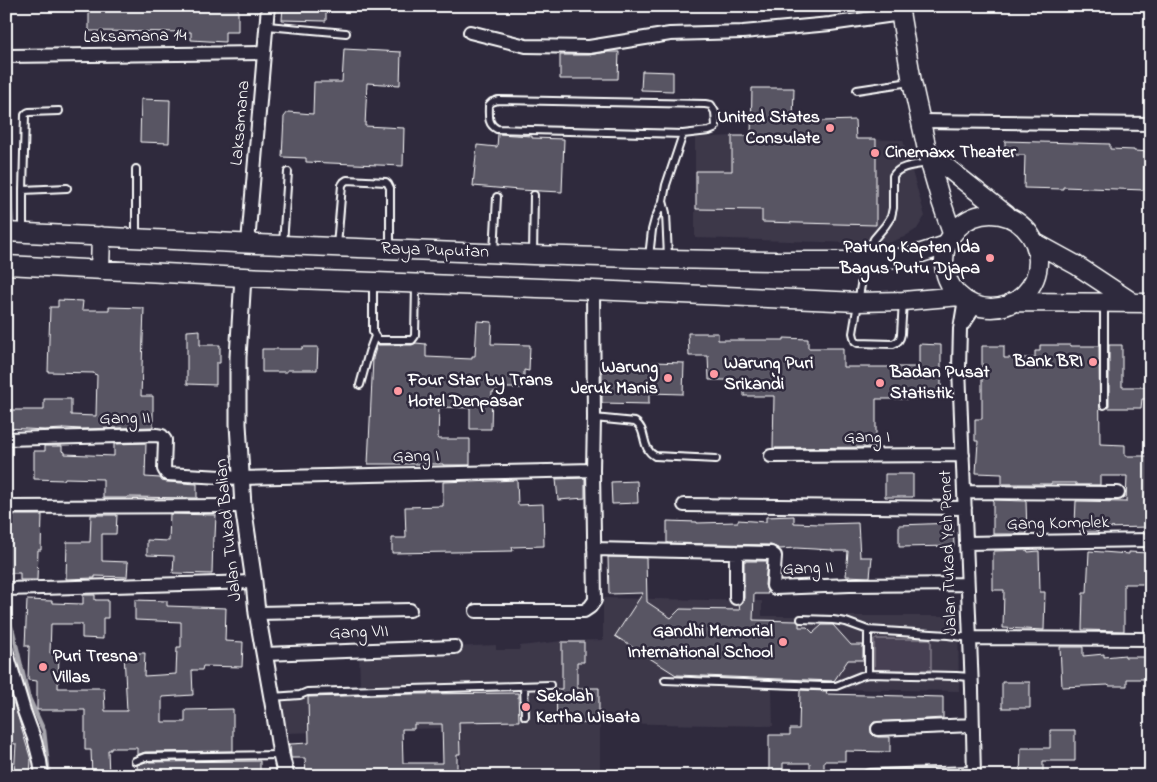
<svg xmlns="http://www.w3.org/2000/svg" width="1157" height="782" viewBox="0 0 1157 782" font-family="'Indie Flower',sans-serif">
  <rect width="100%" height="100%" fill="#2f2a3d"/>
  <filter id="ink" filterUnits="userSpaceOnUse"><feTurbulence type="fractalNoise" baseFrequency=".02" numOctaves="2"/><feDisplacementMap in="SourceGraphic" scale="10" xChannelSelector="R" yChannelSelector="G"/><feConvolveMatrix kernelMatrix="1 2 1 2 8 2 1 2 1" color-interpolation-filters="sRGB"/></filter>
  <g filter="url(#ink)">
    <path fill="#3c3749" d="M752 88H794L793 138 903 140 925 216 917 229 904 237 886 244 695 238V138L732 136H751Z
      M603 598 762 601V616H958L959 691 772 688 773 726 600 723V776H460V754H442V728L288 733 276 692 326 686 360 685 359 651 496 645V650H519L520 646 562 641 603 640Z"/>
    <path fill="#464152" stroke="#a2a0a8" d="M874 639H931V670H874Z"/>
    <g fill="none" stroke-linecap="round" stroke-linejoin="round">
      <path stroke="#a7a6ad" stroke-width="4.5" d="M6 613 13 632 28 696 44 731 49 776"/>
    </g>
    <path fill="#595564" stroke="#fff" fill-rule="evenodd" d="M157 6H238V32H225V42L191 40V32L89 31V8L157 10Z
      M283 6H326V21L282 20Z
      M344 49 401 52 400 85 367 83 365 126 404 128 403 166 306 162V158L282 157 284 117 288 112 313 114 314 82H342Z
      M608 52H619L618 79H560V55H589Z
      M642 71 673 72V91L641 90Z
      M752 88H794L793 122 855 120 856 139H876V225L762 222V210L696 209V171H732V136H751Z
      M141 99 170 100 169 143 140 142Z
      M498 134 532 136V138L564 139 562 192 519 190 473 186 477 145 497 147Z
      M1005 141 1110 144V149L1134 150V151L1151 152V166H1144V190L1063 187V189L1024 188 1025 155H1005Z
      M58 300 83 301 82 310H109V307L144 308 141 396H153V427L82 429 63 428V429L45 430 6 428V410H44V399H71V415L96 416 97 375 94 374V373L48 372 50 307H58Z
      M477 321 492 322 491 344 530 345 529 371 524 370V388H499L498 392H492L491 429H470V408L439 407 438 439H470V465H443V464H368L373 358 377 345H412L416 343 426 344V357L472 359V356H475Z
      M200 330V345H220V363H216V385L187 384V331Z
      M688 333H718V340H784V338L808 339V348H843V367H919V344L941 345V399H876V447L773 448 774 396H744V380H709L708 356H689Z
      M1040 345H1071V346H1099L1100 444 1125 445V456H1151V527L1098 528V532H1080V524H1075L1076 501 1126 502 1127 476H1100V485H1076V483H1051V484H1002V474L976 473 978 441H975V419H982V346H1004V358H1035V351H1040Z
      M1109 345H1122V387H1151V399H1142L1141 408H1108L1109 405Z
      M302 347H318L317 370H287V372H262V349H302Z
      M653 362 684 363 683 394 649 393V404L602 403V364L653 365Z
      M146 443 145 477 160 478 162 481 167 482 197 484V498L127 497V498H103V479L65 478 64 480 34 479V451H45V446H62V451L65 452V454L114 456V444Z
      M885 474H913V497H885Z
      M585 478V498L558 500 556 479Z
      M517 480 518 505 543 504 544 546 512 547 513 551 392 553V538H406L405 507 443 506V482L470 481V482Z
      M637 481 638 503 612 504 611 482Z
      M993 500 1026 501 1027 534H993Z
      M170 514 216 515 215 537H213L212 574 173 573 174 556 147 555V540L169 541Z
      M6 515H42L41 550H38L37 580H20V573H6Z
      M91 515H117L116 534H102V561L128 562 127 577 95 576V578L66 579 67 542H90Z
      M794 516V523L820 524 858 523 860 557H872L870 577 846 576 848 551H832V550L796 548 780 549 771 545 667 543V521L697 522V523L738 522V520L766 522V517Z
      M953 523 954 546 899 547V525Z
      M1027 550 1028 552 1039 551 1040 592H1045L1044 630 1003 628 1004 590H993V552L994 551Z
      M1089 551 1129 554V552L1148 553 1147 584H1124V631L1082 630 1083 593H1087Z
      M608 557 646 558 647 602 671 618 680 609 740 610 739 605 743 602 744 598V561H767L765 585 768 594H754L753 620 797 621 799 623V627H807L813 633 822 625H833L851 645H863V660H848L834 681 676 675 615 636 643 593 609 594Z
      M83 595H95V600H108V618H103V639L82 638V624H51L50 653H59L58 688H104L105 711H127L124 653H145L144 676 176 674 177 647H181V622L135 620V600L167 601V606L226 608 225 641 243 642 242 667 203 666 202 670H192L193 695 162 697V722H185V710L233 709V751L145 752 137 755V748H111V750H108L109 776H92L91 750H85V710H37V681L28 680 29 646H25L27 600 52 601V603L83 604Z
      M562 642H584V662H577V688H599V723L557 724 556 689H562Z
      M1060 647H1083V656L1104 654V657L1125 655V657H1147V679H1127V686H1109L1108 685 1062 687Z
      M1002 682H1030V708H1002Z
      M9 687 31 760 30 776H14L16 744 6 743V688Z
      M800 690 827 691 826 694 943 697V718L874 722 871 726V733L874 736 878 737H890V752L845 751V761H824V771H810V763H783V774H769V735H790V729H799Z
      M518 693 519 721 459 722 460 754H457V775L306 776 305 758H291L290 744 309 743 308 697 413 694ZM414 724H442L443 763H403L402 729H414Z
      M1050 730H1075V761H1043V776H1020L1021 748H1050Z
      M260 761V776H138L137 765 146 762Z"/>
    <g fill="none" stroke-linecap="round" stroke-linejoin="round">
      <defs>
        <path id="service" d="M267 26 346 33
          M857 90 910 82
          M498 100 705 104 711 105 715 112 716 126 714 129 709 131 683 134 497 129C487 124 489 115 489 105L492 102Z
          M6 167 9 231
          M23 190 25 115 27 113 29 112 59 111
          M663 201 666 213 668 257
          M23 232V190L67 188
          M136 237V169
          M283 244 288 172
          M337 246 342 185 344 182 347 180 386 182 388 184 390 188V249
          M494 252 497 197
          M533 254 534 195
          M649 257 652 230 655 219 663 201 666 185 683 134
          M373 283V332L375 336 379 340H412L415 336 416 285
          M903 301 901 334C900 340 898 342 893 344L858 343 855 341 853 333 865 261 874 239 885 226 891 217 893 208V176C899 165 918 165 929 163
          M1104 303V405
          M360 385 369 352 375 336
          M594 418 635 422C648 430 640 448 655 456L716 459
          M801 619 833 620 846 622 868 630 948 635 970 638
          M868 630V674
          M665 680 824 686H836L861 676 868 674 956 676 971 677
          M524 686 525 716
          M272 697 300 695 307 692 550 685
          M135 761 145 757 281 755"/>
        <path id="minor" d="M470 32 526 46 589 47 670 34 743 32 830 24 901 14
          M6 56 264 53
          M921 121 1151 124
          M248 243 268 6
          M965 299 960 329 959 368 972 689 974 776
          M964 323 976 305
          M6 439 156 435 162 436 165 440 164 469 167 474 240 478 593 470
          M771 456 963 455
          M965 492 1118 493
          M684 505 965 508
          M6 507 243 506
          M966 543 1151 540
          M594 549 771 553 775 556 773 586 775 588 850 585 967 584
          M736 552V598
          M6 589 254 582
          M476 611H584L590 607 595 600 593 470 594 418 593 290
          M257 613 410 610
          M970 638 1151 639
          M6 650 24 711 34 738 40 761 42 776
          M264 654 455 647
          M878 729 973 725
          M869 776 974 773"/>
        <path id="tertiary" d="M243 277 238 357V424L243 506 254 582 257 613 274 709 281 755 286 776"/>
        <path id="secondary" d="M899 6 912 82 930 163 941 201 952 233
          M928 151 950 170 1007 215
          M944 261a47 47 0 1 1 94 0a47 47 0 1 1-94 0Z
          M6 232 257 244 533 255 668 259 775 261H865L909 257 946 245
          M1034 242 1076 265 1132 302
          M6 265 243 277 593 290 858 302 903 301 960 296
          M100 269 101 236
          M1012 302 1151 303"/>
      </defs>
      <use href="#service" stroke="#fff" stroke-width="10"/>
      <use href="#minor" stroke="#fff" stroke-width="16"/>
      <use href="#tertiary" stroke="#fff" stroke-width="19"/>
      <use href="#secondary" stroke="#fff" stroke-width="21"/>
      <use href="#service" stroke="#2f2a3d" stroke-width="6"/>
      <use href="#minor" stroke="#2f2a3d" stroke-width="12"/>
      <use href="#tertiary" stroke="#2f2a3d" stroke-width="15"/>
      <use href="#secondary" stroke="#2f2a3d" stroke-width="18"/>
    </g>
  </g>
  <g fill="#ff9aa2" stroke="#2f2a3d" stroke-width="2">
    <circle cx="830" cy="128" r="5"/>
    <circle cx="875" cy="153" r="5"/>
    <circle cx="990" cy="258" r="5"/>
    <circle cx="1093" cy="362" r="5"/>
    <circle cx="714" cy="374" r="5"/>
    <circle cx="668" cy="378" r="5"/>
    <circle cx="880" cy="383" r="5"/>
    <circle cx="398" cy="391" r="5"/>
    <circle cx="783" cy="642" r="5"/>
    <circle cx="43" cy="667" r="5"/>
    <circle cx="526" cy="707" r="5"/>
  </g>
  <g text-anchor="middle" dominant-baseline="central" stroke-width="5" stroke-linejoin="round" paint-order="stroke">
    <g font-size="18" fill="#fff" stroke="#2f2a3d">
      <text transform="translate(135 37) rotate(-1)">Laksamana 14</text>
      <text transform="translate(241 123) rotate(-85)">Laksamana</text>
      <text transform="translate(435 251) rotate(2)">Raya Puputan</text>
      <text transform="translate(125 419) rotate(-1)">Gang II</text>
      <text x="867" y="438">Gang I</text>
      <text transform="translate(416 457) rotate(-1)">Gang I</text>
      <text transform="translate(1058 524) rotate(-1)">Gang Komplek</text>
      <text transform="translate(229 530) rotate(-96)">Jalan Tukad Balian</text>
      <text transform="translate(949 553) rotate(-92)">Jalan Tukad Yeh Penet</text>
      <text transform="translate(808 569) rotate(-2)">Gang II</text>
      <text transform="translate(359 633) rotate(-2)">Gang VII</text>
    </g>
    <g font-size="18" font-weight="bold" fill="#fff" stroke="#2f2a3d" text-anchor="start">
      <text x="820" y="118" text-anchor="end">United States<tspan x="820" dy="21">Consulate</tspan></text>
      <text x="885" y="153">Cinemaxx Theater</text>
      <text x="980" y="248" text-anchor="end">Patung Kapten Ida<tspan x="980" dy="21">Bagus Putu Djapa</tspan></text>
      <text x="1083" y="362" text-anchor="end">Bank BRI</text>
      <text x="724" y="364">Warung Puri<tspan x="724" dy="21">Srikandi</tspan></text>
      <text x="658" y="368" text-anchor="end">Warung<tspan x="658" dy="21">Jeruk Manis</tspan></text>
      <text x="890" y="373">Badan Pusat<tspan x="890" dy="21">Statistik</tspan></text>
      <text x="408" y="381">Four Star by Trans<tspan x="408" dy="21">Hotel Denpasar</tspan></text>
      <text x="773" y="632" text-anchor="end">Gandhi Memorial<tspan x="773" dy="21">International School</tspan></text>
      <text x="53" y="657">Puri Tresna<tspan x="53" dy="21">Villas</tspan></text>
      <text x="536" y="697">Sekolah<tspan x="536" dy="21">Kertha Wisata</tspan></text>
    </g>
  </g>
  <rect width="1157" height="782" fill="none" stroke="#2f2a3d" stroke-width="25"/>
  <rect x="12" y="12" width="1132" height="757" fill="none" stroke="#fff" stroke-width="2" filter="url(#ink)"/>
</svg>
